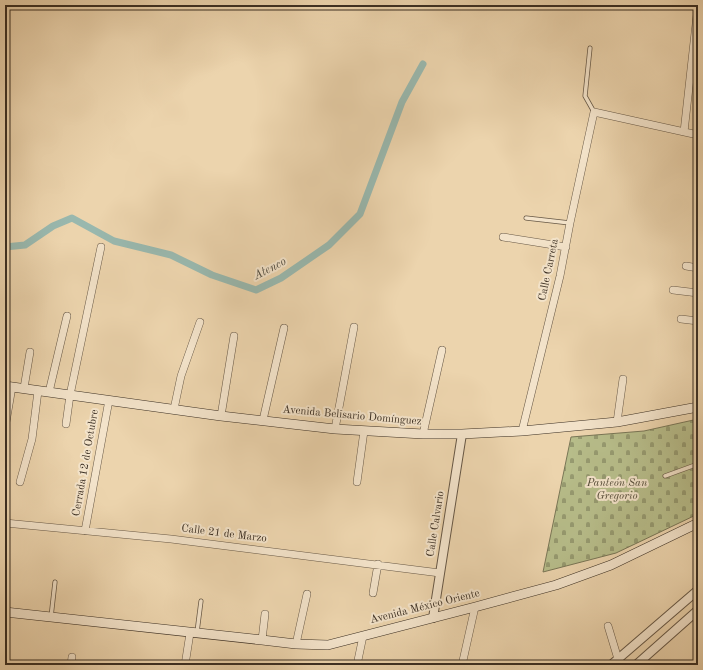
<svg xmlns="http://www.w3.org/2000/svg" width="703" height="670" viewBox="0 0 703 670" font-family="'Old Standard TT',serif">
  <defs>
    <pattern id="cemetery-stones" width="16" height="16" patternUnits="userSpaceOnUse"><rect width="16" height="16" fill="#b7bd8a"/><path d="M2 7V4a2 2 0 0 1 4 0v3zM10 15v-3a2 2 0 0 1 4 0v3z" fill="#969a70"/></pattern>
  </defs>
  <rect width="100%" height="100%" fill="#ecd4ad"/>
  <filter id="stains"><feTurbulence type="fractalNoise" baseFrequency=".005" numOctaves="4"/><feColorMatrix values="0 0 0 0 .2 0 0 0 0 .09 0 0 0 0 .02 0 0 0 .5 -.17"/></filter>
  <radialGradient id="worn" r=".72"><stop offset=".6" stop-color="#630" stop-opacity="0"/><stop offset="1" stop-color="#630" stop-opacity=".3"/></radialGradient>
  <path fill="url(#cemetery-stones)" stroke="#797656" d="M698 419V514L616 553 543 572 571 437 644 431Z"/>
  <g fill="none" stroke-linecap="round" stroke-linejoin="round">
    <path stroke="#99b8ae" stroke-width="7" d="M5 247 25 245 53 226 72 218 114 241 171 255 212 275 256 290 281 278 329 245 360 214 402 102 423 64"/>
    <defs>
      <path id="service" d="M590 48 585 96 594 112
        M526 218 570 223
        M665 476 698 464
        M51 617 55 582
        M197 632 201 601"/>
      <path id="minor" d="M684 132 698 6
        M503 237 566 247
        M686 266 698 268
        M673 290 698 293
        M681 319 698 321
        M24 388 30 352
        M49 392 67 316
        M174 409 181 376 200 322
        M221 416 234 336
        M263 420 284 328
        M617 422 623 379
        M66 424 70 395 101 247
        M5 428 12 387
        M335 429 354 327
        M522 431 560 276 570 223 594 112 698 135
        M423 434 442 350
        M20 482 32 439 38 391
        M357 482 364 431
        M5 523 171 539 440 573
        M85 531 109 400
        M373 593 378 564
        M608 626 618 659
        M262 640 265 614
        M296 644 307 594
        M71 665 72 657
        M185 665 190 633
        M357 665 363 636
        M462 665 475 607"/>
      <path id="tertiary" d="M433 618 462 434
        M611 665 698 590
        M636 665 698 610"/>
      <path id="secondary" d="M5 386 221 416 335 429 423 434H462L522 431 617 422 698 407
        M5 612 262 640 296 644 328 645 475 607 556 585 611 565 698 523"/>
    </defs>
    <use href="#service" stroke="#675846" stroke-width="5"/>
    <use href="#minor" stroke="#675846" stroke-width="8"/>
    <use href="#tertiary" stroke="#675846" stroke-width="10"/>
    <use href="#secondary" stroke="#3b2f23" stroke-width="10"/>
    <use href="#service" stroke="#f3e3ca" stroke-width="3.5"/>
    <use href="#minor" stroke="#f3e3ca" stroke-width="7"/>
    <use href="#tertiary" stroke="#f3e3ca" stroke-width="8"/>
    <use href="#secondary" stroke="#f3e3ca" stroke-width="9"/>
  </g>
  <g text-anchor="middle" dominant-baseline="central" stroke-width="4" stroke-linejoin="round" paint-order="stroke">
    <g font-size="11" fill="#3b2f23" stroke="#f3e3ca">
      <text transform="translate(549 270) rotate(-78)">Calle Carreta</text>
      <text transform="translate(352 416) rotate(5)">Avenida Belisario Domínguez</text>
      <text transform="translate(86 463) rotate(-80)">Cerrada 12 de Octubre</text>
      <text transform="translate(436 524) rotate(-81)">Calle Calvario</text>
      <text transform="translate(224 534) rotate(7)">Calle 21 de Marzo</text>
      <text transform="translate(425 607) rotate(-14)">Avenida México Oriente</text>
    </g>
    <g font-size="11" font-style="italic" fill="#544b38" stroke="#f3e3ca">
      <text x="617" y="483">Panteón San<tspan x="617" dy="13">Gregorio</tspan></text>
    </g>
    <g font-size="12" font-style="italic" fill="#4e4a3f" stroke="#f3e3ca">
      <text transform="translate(270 269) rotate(-28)">Atenco</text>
    </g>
  </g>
  <rect width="703" height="670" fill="none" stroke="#ecd4ad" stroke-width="20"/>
  <rect x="6" y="6" width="691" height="658" fill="none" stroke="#3b2f23" stroke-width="2"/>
  <rect x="10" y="10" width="683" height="650" fill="none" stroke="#3b2f23"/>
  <rect width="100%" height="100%" filter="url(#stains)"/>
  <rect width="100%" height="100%" fill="url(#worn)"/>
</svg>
